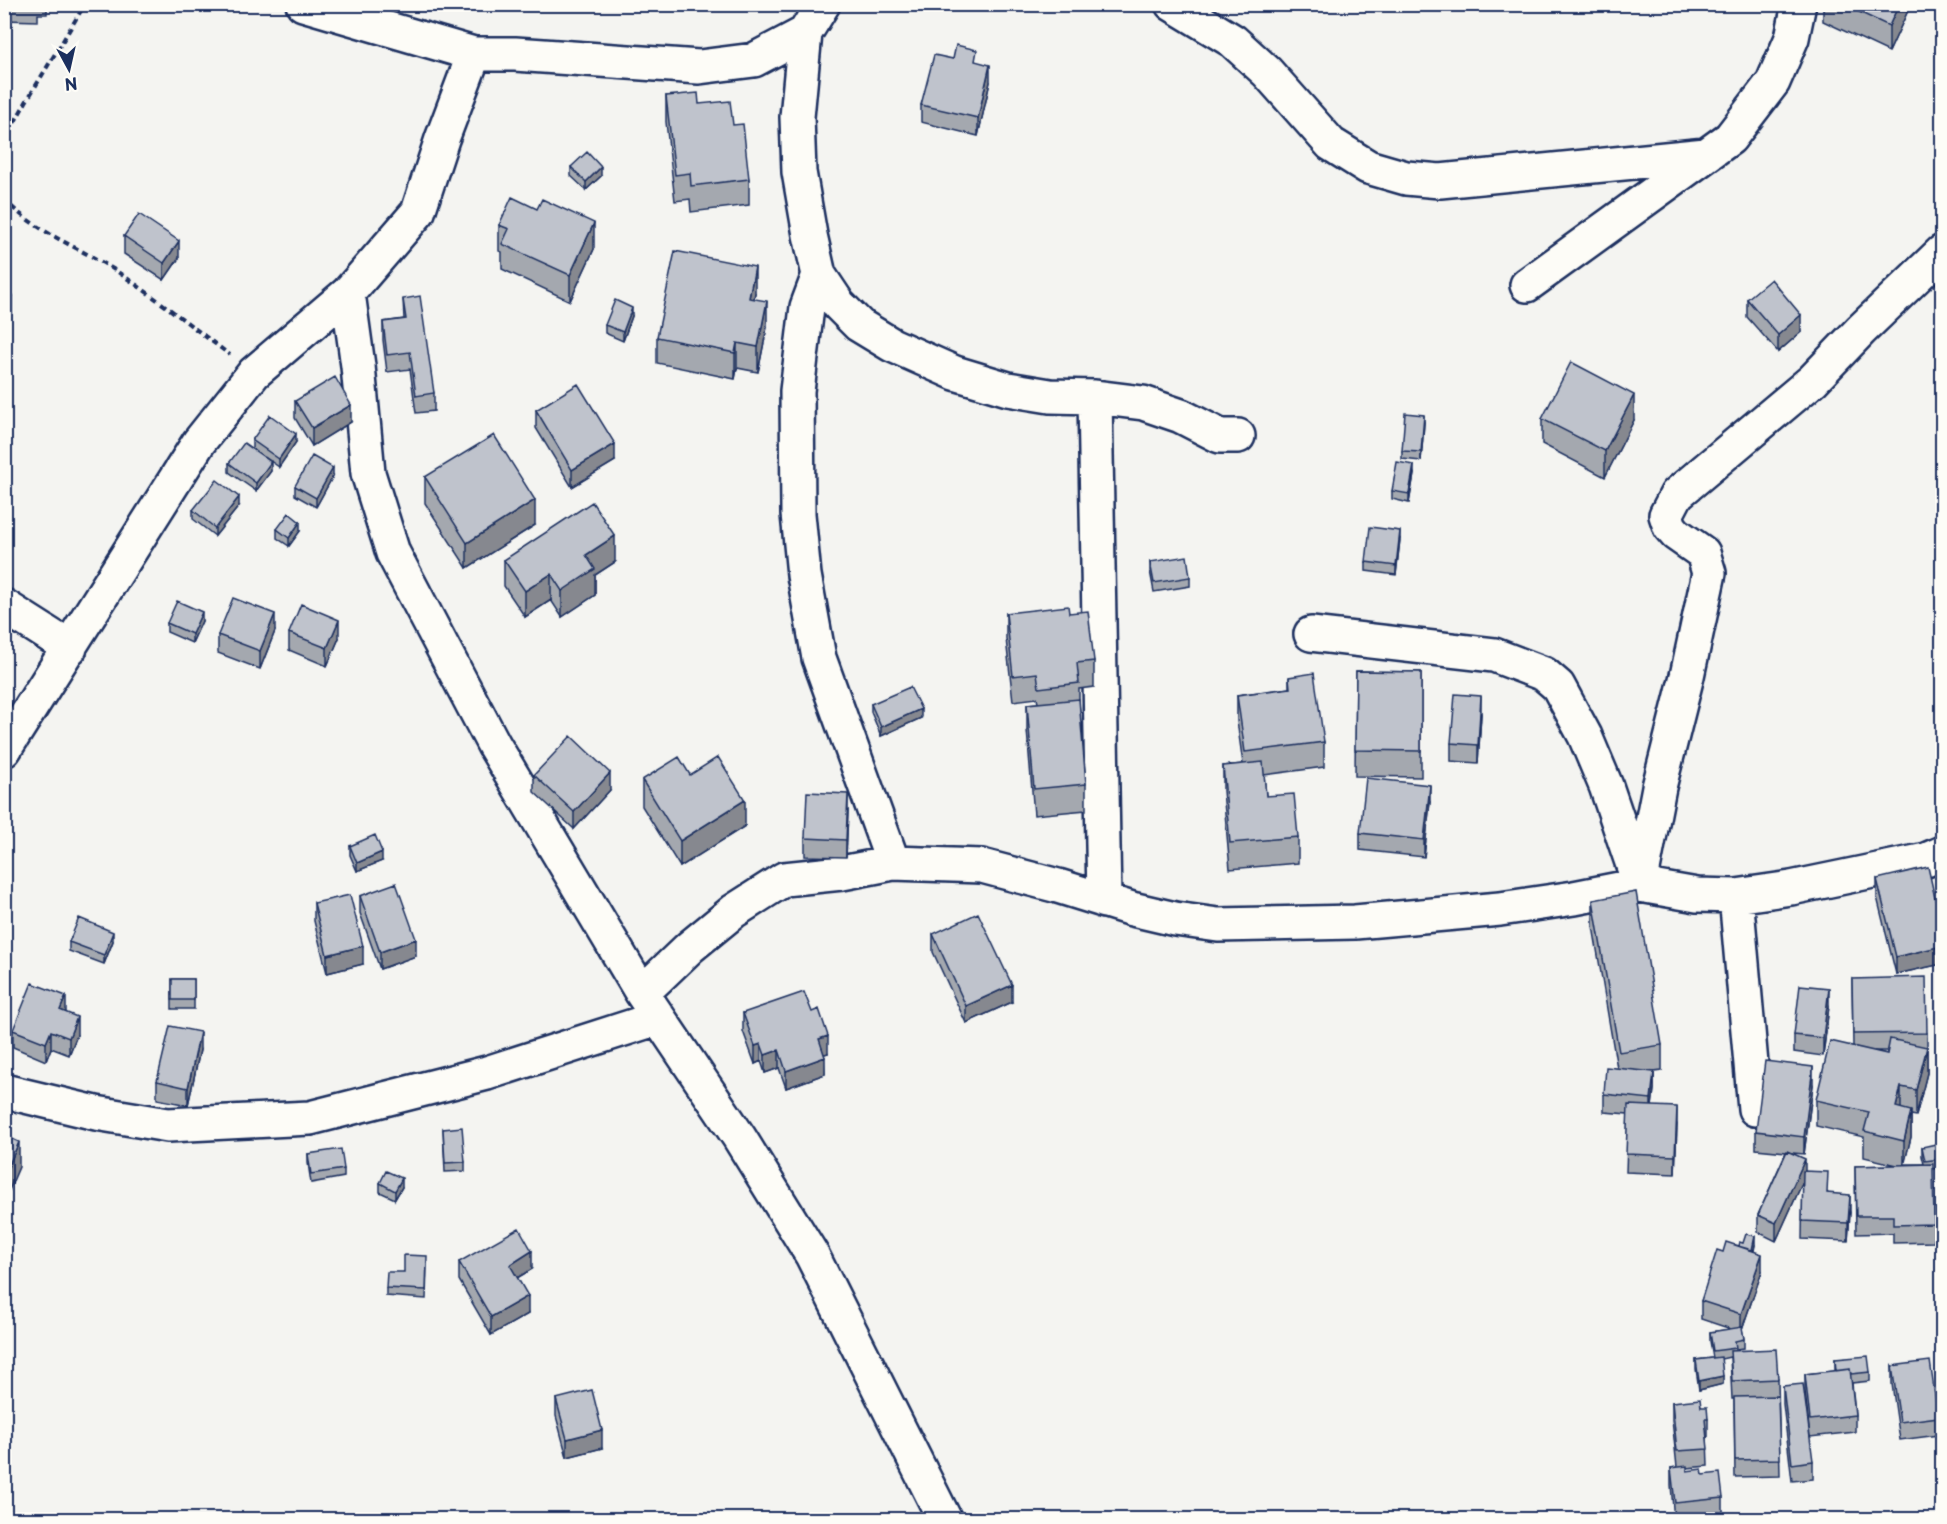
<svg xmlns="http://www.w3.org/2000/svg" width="1947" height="1524" viewBox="0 0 1947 1524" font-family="'Playpen Sans',sans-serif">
  <rect width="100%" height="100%" fill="#f4f4f1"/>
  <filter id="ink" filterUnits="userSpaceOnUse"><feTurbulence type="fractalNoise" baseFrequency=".0167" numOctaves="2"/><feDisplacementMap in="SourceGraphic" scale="12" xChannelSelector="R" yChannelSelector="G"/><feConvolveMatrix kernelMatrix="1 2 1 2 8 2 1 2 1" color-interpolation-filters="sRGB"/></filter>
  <g filter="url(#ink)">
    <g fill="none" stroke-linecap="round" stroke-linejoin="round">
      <defs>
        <path id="minor" d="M303 4 474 54H515L699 67 754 60 805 33 823 4
          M1172 4 1233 41 1267 72 1331 144 1368 167 1406 178 1440 181 1706 155
          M805 33 797 117 799 172 810 235 819 275 839 305 859 325 892 345 955 373 1008 389 1050 396 1095 397 1143 403 1181 416 1220 436H1238
          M819 275 807 307 797 391 798 514 804 575 819 658 893 863
          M1527 285 1730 138 1773 82 1792 38 1799 4
          M348 293 358 366 368 473 393 553 494 745 642 993 739 1137 812 1255 945 1520
          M1095 397 1104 901
          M4 606 70 648
          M1311 634 1494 655 1544 674 1558 686 1585 736 1606 786 1639 883
          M4 750 199 442 254 373 348 293 418 212 442 139 474 54
          M1640 885 1659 787 1687 676 1709 573 1703 553 1676 534 1670 527 1666 515 1677 494 1813 380 1861 330 1942 252
          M1736 896 1755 1109
          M642 993 690 947 734 911 784 879 842 873 893 863 982 866 1058 886 1132 909 1175 919 1218 925 1355 922 1500 909 1574 898 1640 885 1697 895 1736 896 1791 888 1926 860 1942 853
          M4 1091 96 1113 168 1125 310 1118 487 1073 658 1018"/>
      </defs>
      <use href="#minor" stroke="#1b2f5e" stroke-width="38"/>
      <path stroke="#1b2f5e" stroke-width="4" stroke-dasharray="6 4.5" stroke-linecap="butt" d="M4 141 26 102 85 4
        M4 199C35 232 77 246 113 269 152 294 192 327 230 355"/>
      <use href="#minor" stroke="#fdfcf7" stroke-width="33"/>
    </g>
    <path fill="#a4a8af" stroke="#1b2f5e" stroke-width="1.5" fill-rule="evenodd" d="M4 4H47V14H38V21L4 20Z
      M1823 4H1911L1889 52 1823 21Z
      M953 59 977 62 990 82 978 136 921 122V105Z
      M666 96 699 104 733 125 749 179V205L691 212 690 199 675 201 666 122Z
      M571 167 601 176 586 190 571 176Z
      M499 225 594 249 570 301 502 269V252L499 251Z
      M124 236 179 258 164 280 124 254Z
      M755 293 754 299 767 327 758 372 737 368 735 379 657 363V337Z
      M403 299 434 393V411L416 413 410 369 387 372 383 340V322L404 319Z
      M1747 299 1801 332 1778 352 1747 317Z
      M632 316 623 341 605 333V325Z
      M295 401 351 422 312 446 295 418Z
      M536 410 615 461 572 487 536 428Z
      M1542 419 1634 420 1605 477 1542 444Z
      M1424 423 1421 461 1402 459V451Z
      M252 440 296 442 279 467 266 458 271 471 256 491 229 472V463L252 448Z
      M1414 474 1409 503 1392 499V491Z
      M333 476 316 507 295 495V486Z
      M425 477 535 525 467 568 425 503Z
      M239 506 215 536 193 519V510Z
      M277 529 300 531 289 546 277 538Z
      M1400 539 1396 575 1366 571V562Z
      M504 560 615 562 595 575V595L562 617 551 600 525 617 504 586Z
      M1150 562 1190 577V586L1154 592 1150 571Z
      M1006 613H1069L1094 661V687L1079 689V703L1086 784V810L1034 815 1027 730V704L1038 703 1037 698 1013 701 1006 639Z
      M202 621 192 643 167 632V623Z
      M275 631 260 669 218 653V635Z
      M289 633 339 638 327 666 289 650Z
      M1356 671 1421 672V777L1355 776Z
      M1289 677 1324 742V767L1264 775 1266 796 1298 837V863L1230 869 1223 791V766L1243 764 1237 721V695L1289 688Z
      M871 704 921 718 881 736 871 712Z
      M1481 714 1478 763 1451 761V743Z
      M534 775 610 790 574 829 534 792Z
      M690 775 745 826 680 867 642 806V780Z
      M1430 802 1424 857 1360 850V833Z
      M848 811 846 857 805 856V838Z
      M350 846 382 861 357 871 350 855Z
      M1877 879 1942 929V964L1896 974 1877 897Z
      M360 896 416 956 380 969 360 913Z
      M1593 900 1662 1045V1071L1654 1072V1089L1652 1106 1677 1124 1675 1174 1626 1172 1628 1114 1604 1112V1094L1617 1068 1593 926Z
      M314 903 363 964 327 973 314 921Z
      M933 934 1012 1002 966 1023 933 952Z
      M113 941 104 964 69 951V942Z
      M172 979H194V1009H172Z
      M1852 979 1927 1033V1073L1916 1116 1911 1115V1137L1904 1164H1924L1922 1156V1147L1940 1159V1168L1933 1169 1934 1242 1893 1243V1233L1856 1234 1855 1166 1897 1165 1864 1157V1137L1816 1126V1100L1853 1047ZM1874 1051H1887V1054Z
      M1829 1006 1823 1056 1794 1052V1035Z
      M812 1012 828 1053 824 1054 825 1074 786 1088 779 1068 765 1073 761 1061 755 1064 743 1031V1013Z
      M66 1013 77 1035 69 1055 51 1048 46 1061 13 1047V1030Z
      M200 1050 188 1105 157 1099V1081Z
      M1813 1085 1804 1154 1792 1153 1805 1172 1828 1193 1850 1212 1848 1241 1802 1239 1803 1181 1776 1241 1758 1232V1215L1786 1152 1756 1149V1131Z
      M443 1129 465 1162V1171L445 1172Z
      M308 1154 344 1169V1177L311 1183 308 1163Z
      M380 1183 402 1187 395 1199 380 1192Z
      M1755 1245 1754 1251 1762 1271 1742 1329 1744 1339V1348L1736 1349V1351L1778 1379 1780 1476 1735 1477 1734 1399H1732L1730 1357 1721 1359 1723 1384 1699 1390 1696 1369V1360L1713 1358 1710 1341V1332L1731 1329 1701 1319V1301L1723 1252 1738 1246Z
      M459 1262 532 1269 517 1278 528 1314 491 1335 459 1280Z
      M427 1265 426 1299 386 1296V1288L404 1272Z
      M1835 1359 1870 1372V1381L1852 1383 1855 1415V1432L1810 1437 1805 1391V1374L1835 1371Z
      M1892 1366 1938 1417V1435L1900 1440 1892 1384Z
      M1783 1386 1813 1461V1479L1792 1481 1783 1404Z
      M556 1399 602 1448 567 1457 556 1416Z
      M1672 1402 1701 1407 1708 1419V1437H1707L1708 1466 1687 1468V1471L1703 1475 1723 1498V1515L1685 1520H1674L1671 1485V1468L1677 1467 1672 1420Z"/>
    <path fill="#86888f" stroke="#1b2f5e" stroke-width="1.5" d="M1899 4H1911L1889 52V26Z
      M990 65V82L978 136V118Z
      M601 167V176L586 190V182Z
      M594 223V249L570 301V275Z
      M179 241V258L164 280V263Z
      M755 267V293L749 324V298Z
      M12 296V313L4 321V304Z
      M767 301V327L758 372V347Z
      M632 308V316L623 341V332Z
      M1801 315V332L1778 352V335Z
      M737 343V368L735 379V353Z
      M1634 395V420L1605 477V451Z
      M351 405V422L312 446V428Z
      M1424 415V423L1421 461V452Z
      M296 434V442L279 467V459Z
      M615 444V461L572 487V470Z
      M271 462V471L256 491V483Z
      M1414 465V474L1409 503V494Z
      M333 468V476L316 507V498Z
      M239 497V506L215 536V528Z
      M535 500V525L467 568V543Z
      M300 522V531L289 546V538Z
      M1400 531V539L1396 575V566Z
      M615 536V562L595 575V595L562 617V591L586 555Z
      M551 574V600L525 617V591Z
      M202 612V621L192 643V634Z
      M275 614V631L260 669V651Z
      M339 620V638L327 666V648Z
      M1481 696V714L1478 763V745Z
      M921 709V718L881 736V727Z
      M610 773V790L574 829V812Z
      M1430 785V802L1424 857V840Z
      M848 794V811L846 857V840Z
      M745 800V826L680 867V841Z
      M382 852V861L357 871V863Z
      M113 932V941L104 964V955Z
      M416 939V956L380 969V952Z
      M363 946V964L327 973V955Z
      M1942 946V964L1896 974V957Z
      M1012 985V1002L966 1023V1006Z
      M1829 988V1006L1823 1056V1038Z
      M66 996V1013L60 1010Z
      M77 1017V1035L69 1055V1038Z
      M51 1031V1048L46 1061V1043Z
      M200 1032V1050L188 1105V1088Z
      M828 1036V1053L819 1056V1039Z
      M761 1044V1061L755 1064V1046Z
      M1927 1047V1073L1916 1116V1090Z
      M779 1050V1068L765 1073V1055Z
      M825 1057V1074L786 1088V1071Z
      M1813 1067V1085L1804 1154V1137Z
      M1654 1072V1089L1651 1116V1099Z
      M1901 1087V1113L1896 1107Z
      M1677 1107V1124L1675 1174V1156Z
      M1911 1111V1137L1904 1166V1141Z
      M19 1142V1167L4 1202V1176Z
      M1805 1159V1177L1776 1241V1223Z
      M402 1178V1187L395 1199V1191Z
      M1850 1195V1212L1848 1241V1223Z
      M1755 1236V1245L1751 1260V1252Z
      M532 1251V1269L510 1282V1265Z
      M1762 1254V1271L1741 1332V1314Z
      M528 1296V1314L491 1335V1317Z
      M1723 1376V1384L1699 1390V1381Z
      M602 1430V1448L567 1457V1439Z"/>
    <path fill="#bfc3cc" stroke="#1b2f5e" stroke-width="1.5" d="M1842 4H1899L1889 26Z
      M956 45 977 50 975 61 990 65 978 118 921 105 934 55 953 59Z
      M698 93 699 104 730 101 733 125 743 124 749 179 691 186 690 173 675 175 666 96Z
      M587 152 601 167 586 182 571 167Z
      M512 197 537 209 542 199 594 223 570 275 502 244 509 229 499 225Z
      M139 214 179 241 164 263 124 236Z
      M675 251 755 267 749 298 767 301 758 347 737 343 735 353 657 337Z
      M1771 279 1801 315 1778 335 1747 299Z
      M4 290 12 296 4 304Z
      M420 296 434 393 416 396 410 352 387 355 383 322 406 319 403 299Z
      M615 300 632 308 623 332 605 325Z
      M1571 362 1634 395 1605 451 1542 419Z
      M335 377 351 405 312 428 295 401Z
      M578 384 615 444 572 470 536 410Z
      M1405 413 1424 415 1421 452 1402 451Z
      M270 415 296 434 279 459 252 440Z
      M494 435 535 500 467 543 425 477Z
      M244 443 271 462 256 483 229 463Z
      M312 456 333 468 316 498 295 486Z
      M1397 462 1414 465 1409 494 1392 491Z
      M217 480 239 497 215 528 193 510Z
      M592 502 615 536 586 555 595 569 562 591 551 574 525 591 504 560Z
      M289 513 300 522 289 538 277 529Z
      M1370 527 1400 531 1396 566 1366 562Z
      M1187 556 1190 577 1154 583 1150 562Z
      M233 598 275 614 260 651 218 635Z
      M177 601 202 612 192 634 167 623Z
      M301 604 339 620 327 648 289 633Z
      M1068 606 1069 613 1088 611 1094 661 1077 663 1079 683 1039 688 1037 673 1013 676 1006 613Z
      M1356 671 1421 672V751L1355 750Z
      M1314 673 1324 742 1245 752 1237 695 1290 688 1289 677Z
      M910 687 921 709 881 727 871 704Z
      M1455 694 1481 696 1478 745 1451 743Z
      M1079 699 1086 784 1034 789 1027 704Z
      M571 736 610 773 574 812 534 775Z
      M679 757 690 775 718 757 745 800 680 841 642 780Z
      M1263 762 1266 796 1294 794 1298 837 1230 843 1223 766Z
      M1366 778 1430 785 1424 840 1360 833Z
      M807 792 848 794 846 840 805 838Z
      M375 835 382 852 357 863 350 846Z
      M1928 867 1942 929V946L1896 957 1877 879Z
      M396 883 416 939 380 952 360 896Z
      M1636 892 1662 1045 1619 1052 1593 900Z
      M350 895 363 946 327 955 314 903Z
      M978 913 1012 985 966 1006 933 934Z
      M79 918 113 932 104 955 69 942Z
      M1926 977 1927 1033 1853 1034 1852 979Z
      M172 979H194V1000H172Z
      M32 983 66 996 60 1010 77 1017 69 1038 51 1031 46 1043 13 1030Z
      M1800 985 1829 988 1823 1038 1794 1035Z
      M804 992 812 1012 819 1009 828 1036 819 1039 825 1057 786 1071 779 1050 765 1055 761 1044 755 1046 743 1013Z
      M170 1026 200 1032 188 1088 157 1081Z
      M1890 1039 1927 1047 1916 1090 1901 1087 1896 1107 1911 1111 1904 1141 1864 1131 1869 1112 1816 1100 1830 1041 1887 1054Z
      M1765 1061 1813 1067 1804 1137 1756 1131Z
      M1606 1067 1654 1072 1651 1099 1604 1094Z
      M1628 1105 1677 1107 1675 1156 1626 1154Z
      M462 1127 465 1162 445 1163 443 1129Z
      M4 1135 19 1142 4 1176Z
      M1936 1144 1940 1159 1925 1161 1922 1147Z
      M341 1149 344 1169 311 1174 308 1154Z
      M1787 1151 1805 1159 1776 1223 1758 1215Z
      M1933 1164 1934 1224 1893 1225V1216H1856L1855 1166Z
      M386 1171 402 1178 395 1191 380 1183Z
      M1803 1171 1828 1172 1827 1193 1850 1195 1848 1223 1802 1221Z
      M519 1228 532 1251 510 1265 528 1296 491 1317 459 1262Z
      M1746 1234 1755 1236 1752 1250 1738 1246 1739 1242 1743 1243Z
      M1726 1242 1762 1254 1741 1314 1701 1301 1717 1250 1723 1252Z
      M404 1255 427 1256 426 1290 386 1288 387 1272H404Z
      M1742 1327 1744 1339 1735 1341 1736 1348 1713 1351 1710 1332Z
      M1776 1349 1778 1379 1732 1381 1730 1351Z
      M1868 1356 1870 1372 1851 1374 1850 1369 1836 1371 1835 1359Z
      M1721 1357 1723 1376 1699 1381 1696 1360Z
      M1930 1361 1938 1417 1900 1422 1892 1366Z
      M1850 1369 1855 1415 1810 1420 1805 1374Z
      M1803 1384 1813 1461 1792 1464 1783 1386Z
      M592 1390 602 1430 567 1439 556 1399Z
      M1778 1396 1780 1459 1735 1460 1734 1397Z
      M1700 1399 1701 1407H1707L1708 1419H1705L1708 1449 1677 1451 1672 1402Z
      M1687 1466V1471L1702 1469 1703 1475 1720 1473 1723 1498 1675 1503 1671 1468Z"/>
  </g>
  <rect width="1947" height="1524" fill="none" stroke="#fdfcf7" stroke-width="24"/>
  <rect x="12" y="12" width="1923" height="1500" fill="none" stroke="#1b2f5e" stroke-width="2" filter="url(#ink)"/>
  <g transform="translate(69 69) rotate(172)" stroke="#fdfcf7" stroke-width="4.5" paint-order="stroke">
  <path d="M0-4.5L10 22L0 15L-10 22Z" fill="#1b2f5e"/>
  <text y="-9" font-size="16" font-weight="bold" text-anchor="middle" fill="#1b2f5e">N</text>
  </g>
</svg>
